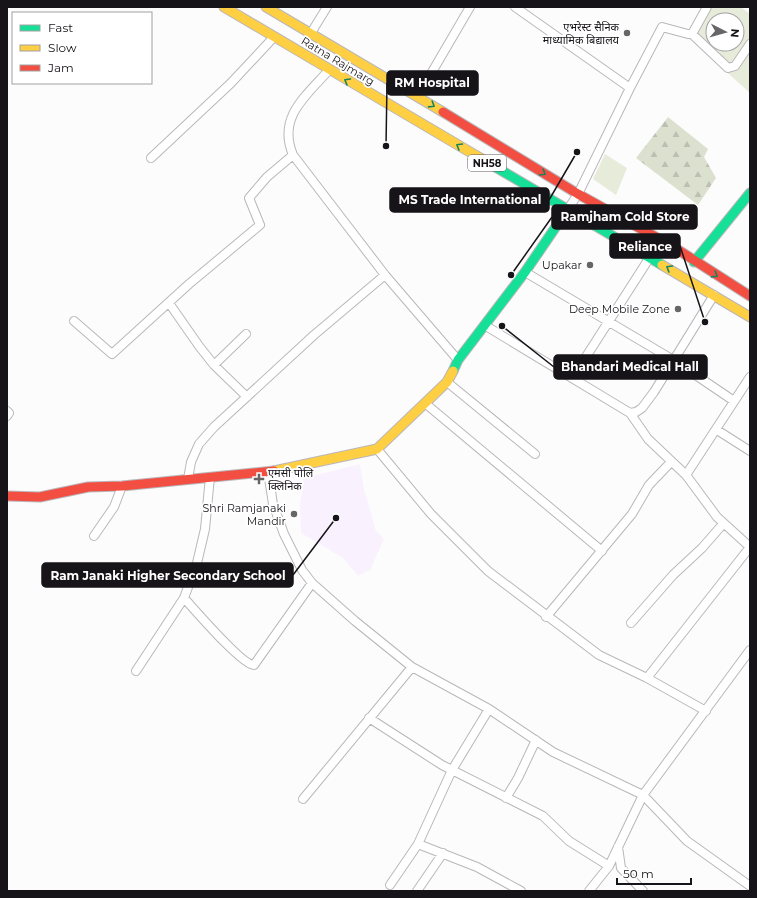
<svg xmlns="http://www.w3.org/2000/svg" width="757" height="898" viewBox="0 0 757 898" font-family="Montserrat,'Noto Sans Devanagari',sans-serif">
  <defs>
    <pattern id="forest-firs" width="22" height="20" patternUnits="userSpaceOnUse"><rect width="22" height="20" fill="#dce0cf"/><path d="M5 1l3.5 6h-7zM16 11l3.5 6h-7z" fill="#bcbfb1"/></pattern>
  </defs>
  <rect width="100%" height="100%" fill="#fdfcfd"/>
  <path fill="#f9f2fe" d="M360 464 364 489 376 531 384 539 370 570 358 576 343 558 301 533 300 505 304 478Z"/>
  <path fill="#e7ebda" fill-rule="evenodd" d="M708 7H741L750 14V93L690 39ZM713 20H737V44H713Z
    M605 154 627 168 616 195 593 179Z"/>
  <path fill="url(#forest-firs)" d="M668 117 708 149 704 157 716 178 698 205 636 158Z"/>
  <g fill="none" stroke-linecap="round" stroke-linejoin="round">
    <defs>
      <path id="street" d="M515 7 630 88 578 194 568 209
        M311 33 327 7
        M692 34 728 68 735 66 750 44
        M630 88 662 27 688 34H692L707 7
        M418 96 470 7
        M293 155C277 117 306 96 329 70
        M151 158 231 83 274 37
        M525 272 675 361 734 401
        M169 303 199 346 214 365 247 397
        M74 321 112 354 189 284 260 225 249 198 267 177 293 155 385 275 458 360
        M486 326 630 413 648 439 686 475 717 517 750 547
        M214 365 246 334
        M573 377 650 257
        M447 382 535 454
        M426 404 602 551
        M7 411 9 413 7 416
        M630 413 636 412 642 408 654 392 714 295
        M717 430 750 451
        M377 449 431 514 488 571 599 655 647 678 706 711
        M268 472 273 504 284 534 302 570 312 583 355 621 412 667 489 709 553 752 643 795 687 841 750 886
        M686 475 750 377
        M188 479 191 462 199 444 214 427 314 335 385 275
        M94 536 114 507 122 486
        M184 598C195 610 242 665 254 665L312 583
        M546 617 632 514 649 485 671 462
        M631 623 673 575 702 548 723 524
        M136 671 184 598 197 563 205 529 210 477
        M647 678 750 547
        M369 718 442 765 543 816 569 841 609 866
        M506 798 518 778 536 740
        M303 799 412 667
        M418 844 477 867 521 891
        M618 847 621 868 643 891
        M390 885 418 844 452 770 489 709
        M417 891 443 853
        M589 891 609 866 643 795 750 650"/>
      <path id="fast" d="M487 162 662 265
        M694 262 750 193
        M453 371 458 360 525 272 568 209"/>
      <path id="slow" d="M224 7 487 162
        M266 7 443 112
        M662 265 750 317
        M274 471 377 449 447 382 453 371"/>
      <path id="jam" d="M443 112 578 194 672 246 750 296
        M7 496 40 497 88 487 122 486 274 471"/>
    </defs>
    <use href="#street" stroke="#b9b7ba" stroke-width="10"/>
    <use href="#fast" stroke="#b9b7ba" stroke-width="11"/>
    <use href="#slow" stroke="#b9b7ba" stroke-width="11"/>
    <use href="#jam" stroke="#b9b7ba" stroke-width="11"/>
    <use href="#street" stroke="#fff" stroke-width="8"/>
    <use href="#fast" stroke="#16e098" stroke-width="9"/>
    <use href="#slow" stroke="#ffcf43" stroke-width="9"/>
    <use href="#jam" stroke="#f24e42" stroke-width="9"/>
  </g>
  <defs><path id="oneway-chevron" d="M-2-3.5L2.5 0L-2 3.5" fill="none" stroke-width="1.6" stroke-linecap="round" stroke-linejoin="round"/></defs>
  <g stroke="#16845f">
    <use href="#oneway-chevron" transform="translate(347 81) rotate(-150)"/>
    <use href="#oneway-chevron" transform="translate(432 105) rotate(32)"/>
    <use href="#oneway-chevron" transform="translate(459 146) rotate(-149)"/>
    <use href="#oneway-chevron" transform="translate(543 173) rotate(31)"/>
    <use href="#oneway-chevron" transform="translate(669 268) rotate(-149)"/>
    <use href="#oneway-chevron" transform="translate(715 275) rotate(32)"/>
  </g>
  <g fill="#686569" stroke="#fff" stroke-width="1.5">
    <circle cx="627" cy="33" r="4"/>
    <circle cx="590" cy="265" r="4"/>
    <circle cx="678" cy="309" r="4"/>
    <path d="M257 473h4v4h4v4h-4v4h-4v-4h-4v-4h4z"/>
    <circle cx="294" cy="514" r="4"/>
  </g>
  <g text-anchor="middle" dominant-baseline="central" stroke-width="3.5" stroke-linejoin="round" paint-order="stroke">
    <rect fill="#fff" stroke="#5d5a5e" stroke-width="1" x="468" y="155" width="38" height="16" rx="3"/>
    <g font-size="10" font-weight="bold" fill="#171419">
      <text x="487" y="163">NH58</text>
    </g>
    <g font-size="11" fill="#171419" stroke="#fff" text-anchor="end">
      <text x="619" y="27">एभरेस्ट सैनिक<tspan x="619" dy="13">माध्यामिक बिद्यालय</tspan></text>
      <text x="582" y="265">Upakar</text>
      <text x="670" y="309">Deep Mobile Zone</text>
      <text x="268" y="473" text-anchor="start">एमसी पोलि<tspan x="268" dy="13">क्लिनिक</tspan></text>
      <text x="286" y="508">Shri Ramjanaki<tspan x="286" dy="13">Mandir</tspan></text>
    </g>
    <g font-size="11" fill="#171419" stroke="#fff">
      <text transform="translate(338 61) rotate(31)">Ratna Rajmarg</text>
    </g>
  </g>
  <path fill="none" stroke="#171419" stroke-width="1.5" d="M386 146L387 83M577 152L549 200M511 275L552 217M705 322L680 246M502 326L554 367M336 518L293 575"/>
  <g fill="#171419" stroke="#fff" stroke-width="1.5">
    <circle cx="386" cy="146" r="4"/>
    <circle cx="577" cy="152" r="4"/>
    <circle cx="511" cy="275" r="4"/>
    <circle cx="705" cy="322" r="4"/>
    <circle cx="502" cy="326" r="4"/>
    <circle cx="336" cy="518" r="4"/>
  </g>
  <g fill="#171419" stroke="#171419" stroke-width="1.5">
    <rect x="387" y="71" width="91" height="24" rx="4"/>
    <rect x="390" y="188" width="159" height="24" rx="4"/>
    <rect x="552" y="205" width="145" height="24" rx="4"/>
    <rect x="610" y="234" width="70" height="24" rx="4"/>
    <rect x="554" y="355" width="153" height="24" rx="4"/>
    <rect x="42" y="563" width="251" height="24" rx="4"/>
  </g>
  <g font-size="12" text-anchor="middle" font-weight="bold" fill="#fff">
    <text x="432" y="87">RM Hospital</text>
    <text x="470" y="204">MS Trade International</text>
    <text x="625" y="221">Ramjham Cold Store</text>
    <text x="645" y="251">Reliance</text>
    <text x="630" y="371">Bhandari Medical Hall</text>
    <text x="168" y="580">Ram Janaki Higher Secondary School</text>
  </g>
  <rect width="757" height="898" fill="none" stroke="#171419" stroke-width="16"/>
  <rect x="12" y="12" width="140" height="72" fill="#ffffff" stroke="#a2a1a3"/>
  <rect x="20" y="25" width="20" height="6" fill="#16e098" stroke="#a2a1a3"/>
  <text x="48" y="32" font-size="12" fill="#171419">Fast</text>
  <rect x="20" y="45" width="20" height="6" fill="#ffcf43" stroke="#a2a1a3"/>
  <text x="48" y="52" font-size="12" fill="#171419">Slow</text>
  <rect x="20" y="65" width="20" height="6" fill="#f24e42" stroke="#a2a1a3"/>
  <text x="48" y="72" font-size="12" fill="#171419">Jam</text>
  <g transform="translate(725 32) rotate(96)"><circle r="19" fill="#ffffff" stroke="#a2a1a3"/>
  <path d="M0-3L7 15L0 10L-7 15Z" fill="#686569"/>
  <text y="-6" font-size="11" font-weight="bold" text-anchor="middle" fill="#171419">N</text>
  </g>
  <path d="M617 878v6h74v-6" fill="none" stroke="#171419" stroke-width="2"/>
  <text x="623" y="878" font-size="12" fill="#171419" stroke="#ffffff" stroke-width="3" paint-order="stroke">50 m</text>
</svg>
